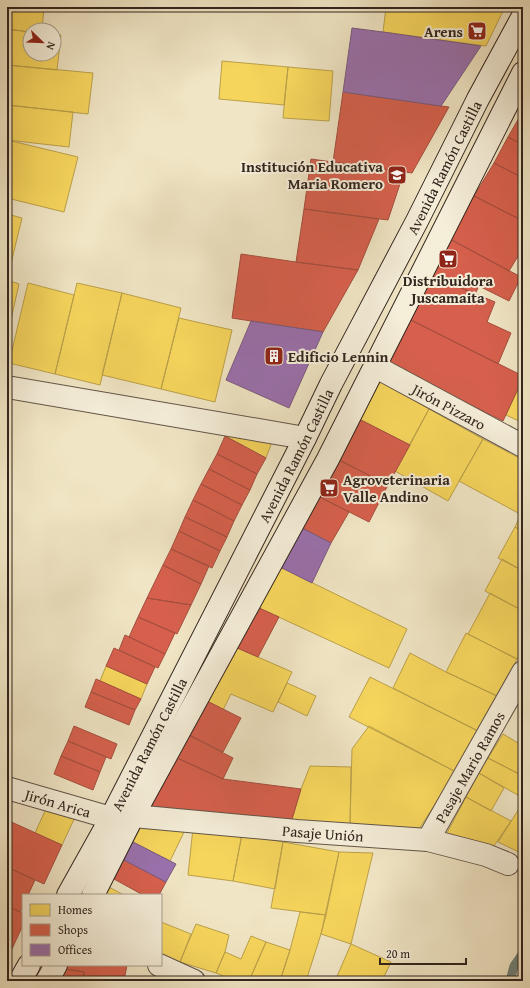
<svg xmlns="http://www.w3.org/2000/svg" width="530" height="988" viewBox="0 0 530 988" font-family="'Gentium Book Plus',serif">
  <rect width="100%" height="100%" fill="#f0e5c4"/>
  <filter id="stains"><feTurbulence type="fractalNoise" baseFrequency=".005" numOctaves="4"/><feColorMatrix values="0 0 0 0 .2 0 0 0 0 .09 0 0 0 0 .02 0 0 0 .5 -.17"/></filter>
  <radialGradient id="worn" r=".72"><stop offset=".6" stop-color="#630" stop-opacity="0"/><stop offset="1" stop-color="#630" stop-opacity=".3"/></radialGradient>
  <path fill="#f6d55c" stroke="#bba049" d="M7 7H44L42 30H30V32L7 29Z
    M386 7H505L486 46 383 32Z
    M7 29 30 32V54H54V34L61 35 57 70 7 65Z
    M222 61 288 67 284 105 219 99Z
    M7 65 93 73 88 114 7 105Z
    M288 67 333 71 329 121 283 118Z
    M7 105 73 112 69 147 7 140Z
    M7 140 78 157 64 212 7 198Z
    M7 214 22 218 7 280Z
    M7 280 19 284 7 337Z
    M28 283 74 295 55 374 9 363Z
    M77 283 122 293 100 385 55 374Z
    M122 293 181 308 161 389 102 375Z
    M179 318 232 330 215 402 161 389Z
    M523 378V423L506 415Z
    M376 379 429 409 410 445 357 418Z
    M429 409 483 439 448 501 395 471Z
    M232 432 272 442 266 458 225 436Z
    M483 439 523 460V510L520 514 459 481Z
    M523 510V531L515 527Z
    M515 527 523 531V571L498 558Z
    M502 559 523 571V611L485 591Z
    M278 566 407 629 389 668 257 607Z
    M490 593 523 611V647L517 659 468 634Z
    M466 633 517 659 497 696 446 672Z
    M235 647 292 672 273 712 231 694 223 710 207 701Z
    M410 653 446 672 497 696 480 732 393 688Z
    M106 666 147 684 141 699 100 681Z
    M370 677 480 732 456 772 349 717Z
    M287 683 316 696 307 716 278 702Z
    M369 726 456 772 419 829 350 825 352 749Z
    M503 734 523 746V776L488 758Z
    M488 758 523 776V798L479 773Z
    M310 766 351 767 350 825 290 826 301 789Z
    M479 773 504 788 491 811 466 797Z
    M466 797 511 821 494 846 447 833Z
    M50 800 77 813 62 845 35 833Z
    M522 804 523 805V854L498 842Z
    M143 823 187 826 170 861 133 842Z
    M193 828 242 834 233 881 188 875Z
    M242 834 283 842 275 889 233 881Z
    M283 842 339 852 326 915 271 908Z
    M339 852 373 853 351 944 321 934Z
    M103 884 124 895H97Z
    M300 912 326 915 321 934 306 981H280L290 950Z
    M161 922 191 934 180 962 161 955Z
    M196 924 229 935 225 952 216 973 180 962Z
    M251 936 266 942 249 981H235L216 973 225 952 241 959Z
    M266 942 290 950 280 981H249Z
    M351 944 391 962 382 981H335Z"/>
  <path fill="#d6604d" stroke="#a54e3f" d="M343 92 441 106 449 107 412 173 333 162Z
    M523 111V145L508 137Z
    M508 137 523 145V178L494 163Z
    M311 159 404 172 388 220 304 209Z
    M494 163 523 178V221L474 196Z
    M474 196 523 221V248L509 271 450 239Z
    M304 209 379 219 358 270 296 262Z
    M450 239 521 277 509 301 479 286 475 294 430 275Z
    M241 254 296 262 358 270 323 332 251 321 232 318Z
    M430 275 495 302 487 322 511 333 498 364 405 317Z
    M405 317 523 376V378L503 421 382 361Z
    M357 418 410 445 388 485 335 458Z
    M225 436 266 458 257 474 217 454Z
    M217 454 257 474 250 490 209 469Z
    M335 458 388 485 369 522 316 495Z
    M209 469 250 490 242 505 201 484Z
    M201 484 242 505 234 521 193 500Z
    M316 495 349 512 331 543 298 526Z
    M193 500 234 521 227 537 185 517Z
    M185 517 227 537 220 551 179 531Z
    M179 531 220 551 212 568 171 549Z
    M171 549 209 566 201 584 163 565Z
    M163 565 201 584 191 605 147 598Z
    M147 598 191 605 177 634 138 617Z
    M257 607 279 617 258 657 235 647Z
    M138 617 175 633 165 654 129 637Z
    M125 635 165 654 158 668 119 650Z
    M114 648 155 667 147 684 106 666Z
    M96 679 141 699 135 710 91 692Z
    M91 692 135 710 129 725 85 707Z
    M207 701 241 718 223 752 189 735Z
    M74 726 117 744 111 759 68 741Z
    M189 735 233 758 223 779 175 757Z
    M68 741 106 757 100 772 61 756Z
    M61 756 100 772 93 790 54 774Z
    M175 757 223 779 301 789 290 826 145 806Z
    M7 820 62 845 44 884 7 867Z
    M124 860 166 882 159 895H143L114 879Z
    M7 867 35 880 28 895H23V906L20 912 7 906Z
    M7 906 23 913V925L11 951 7 949Z
    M61 965H127L124 981H83L84 972 60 968Z
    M60 968 84 972 83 981H53Z"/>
  <path fill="#9970ab" stroke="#7a5a81" d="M352 28 383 32 481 46 441 106 343 92Z
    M251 321 323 332 289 408 226 380Z
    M298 526 331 543 312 583 278 566Z
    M133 842 176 864 166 882 124 860Z"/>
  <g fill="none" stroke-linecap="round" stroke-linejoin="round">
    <path stroke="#708179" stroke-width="9" d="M510 981 514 966 523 953"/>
    <defs>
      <g id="street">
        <path id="s1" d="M376 367 523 446"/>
        <path d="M7 387 305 438"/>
        <path id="s2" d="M7 788 111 818 133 816 297 831 428 840 486 855 508 864"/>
        <path id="s3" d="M428 840 523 672"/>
        <path d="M159 965 194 981"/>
      </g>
      <g id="secondary">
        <path id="s4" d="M68 895 111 818 305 438 331 384 417 221 478 99 523 16"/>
        <path d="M93 895 133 816 328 459 523 73"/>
        <path d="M20 981 29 965"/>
        <path d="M47 981 56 965"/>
      </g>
    </defs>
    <use href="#street" stroke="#625548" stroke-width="24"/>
    <use href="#secondary" stroke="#32251e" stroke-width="24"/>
    <use href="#street" stroke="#f5eed9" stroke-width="22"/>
    <use href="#secondary" stroke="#f5eed9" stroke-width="22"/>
  </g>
  <defs>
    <symbol id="supermarket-square" viewBox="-11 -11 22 22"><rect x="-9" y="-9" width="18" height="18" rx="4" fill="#8f2418" stroke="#f5eed9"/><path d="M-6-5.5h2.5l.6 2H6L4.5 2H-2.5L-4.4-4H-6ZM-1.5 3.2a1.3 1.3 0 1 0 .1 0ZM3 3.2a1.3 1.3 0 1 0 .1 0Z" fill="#fff"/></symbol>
    <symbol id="school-square" viewBox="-11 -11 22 22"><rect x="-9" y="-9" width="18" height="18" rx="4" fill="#8f2418" stroke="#f5eed9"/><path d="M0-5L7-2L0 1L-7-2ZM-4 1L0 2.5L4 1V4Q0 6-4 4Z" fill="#fff"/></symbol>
    <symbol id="building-square" viewBox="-11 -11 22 22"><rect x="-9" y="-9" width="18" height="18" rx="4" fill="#8f2418" stroke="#f5eed9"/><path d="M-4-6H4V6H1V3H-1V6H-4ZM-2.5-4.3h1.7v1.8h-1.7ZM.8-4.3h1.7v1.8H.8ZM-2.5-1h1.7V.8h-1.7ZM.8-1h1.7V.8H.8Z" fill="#fff"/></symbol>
  </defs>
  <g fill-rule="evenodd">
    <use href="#supermarket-square" x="466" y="20" width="22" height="22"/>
    <use href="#school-square" x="386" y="164" width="22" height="22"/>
    <use href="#supermarket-square" x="437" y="248" width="22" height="22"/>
    <use href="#building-square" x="263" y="345" width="22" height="22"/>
    <use href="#supermarket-square" x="318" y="477" width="22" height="22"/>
  </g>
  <g text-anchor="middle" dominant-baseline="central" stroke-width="4" stroke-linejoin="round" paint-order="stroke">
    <g font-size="15" font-weight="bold" fill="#32251e" stroke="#f5eed9" text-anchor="end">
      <text x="463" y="31">Arens</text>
      <text x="383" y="166">Institución Educativa<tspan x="383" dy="17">Maria Romero</tspan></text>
      <text x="448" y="280" text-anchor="middle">Distribuidora<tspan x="448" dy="17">Juscamaita</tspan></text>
      <text x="288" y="356" text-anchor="start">Edificio Lennin</text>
      <text x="343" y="479" text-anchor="start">Agroveterinaria<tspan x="343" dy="17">Valle Andino</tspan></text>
    </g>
    <g font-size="15" fill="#32251e" stroke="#f5eed9">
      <text stroke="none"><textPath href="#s4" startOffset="819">Avenida Ramón Castilla</textPath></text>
      <text stroke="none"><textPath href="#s1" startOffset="83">Jirón Pizzaro</textPath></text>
      <text stroke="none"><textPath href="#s4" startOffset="495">Avenida Ramón Castilla</textPath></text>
      <text stroke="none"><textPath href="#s4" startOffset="171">Avenida Ramón Castilla</textPath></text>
      <text stroke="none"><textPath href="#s3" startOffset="84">Pasaje Mario Ramos</textPath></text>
      <text stroke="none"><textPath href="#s2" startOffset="53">Jirón Arica</textPath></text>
      <text stroke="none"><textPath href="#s2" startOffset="321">Pasaje Unión</textPath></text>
    </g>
  </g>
  <rect width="530" height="988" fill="none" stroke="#f0e5c4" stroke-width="24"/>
  <rect x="8" y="8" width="514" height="972" fill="none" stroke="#32251e" stroke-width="2"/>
  <rect x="12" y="12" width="506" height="964" fill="none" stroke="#32251e"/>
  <rect x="22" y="894" width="140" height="72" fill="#f5eed9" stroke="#a79e8e"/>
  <rect x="30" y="904" width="20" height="12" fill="#f6d55c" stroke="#a79e8e"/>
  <text x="58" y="914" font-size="12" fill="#32251e">Homes</text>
  <rect x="30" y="924" width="20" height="12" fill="#d6604d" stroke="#a79e8e"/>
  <text x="58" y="934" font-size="12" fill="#32251e">Shops</text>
  <rect x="30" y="944" width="20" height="12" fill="#9970ab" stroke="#a79e8e"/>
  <text x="58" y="954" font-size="12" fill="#32251e">Offices</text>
  <g transform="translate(42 42) rotate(113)"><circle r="19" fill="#f5eed9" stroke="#a79e8e"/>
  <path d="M0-3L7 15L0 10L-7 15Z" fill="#8f2418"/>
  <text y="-6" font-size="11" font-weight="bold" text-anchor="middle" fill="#32251e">N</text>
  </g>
  <path d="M380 958v6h86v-6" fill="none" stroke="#32251e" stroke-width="2"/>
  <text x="386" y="958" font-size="12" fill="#32251e" stroke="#f5eed9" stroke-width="3" paint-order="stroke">20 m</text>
  <rect width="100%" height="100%" filter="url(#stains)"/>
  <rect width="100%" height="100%" fill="url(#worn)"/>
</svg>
